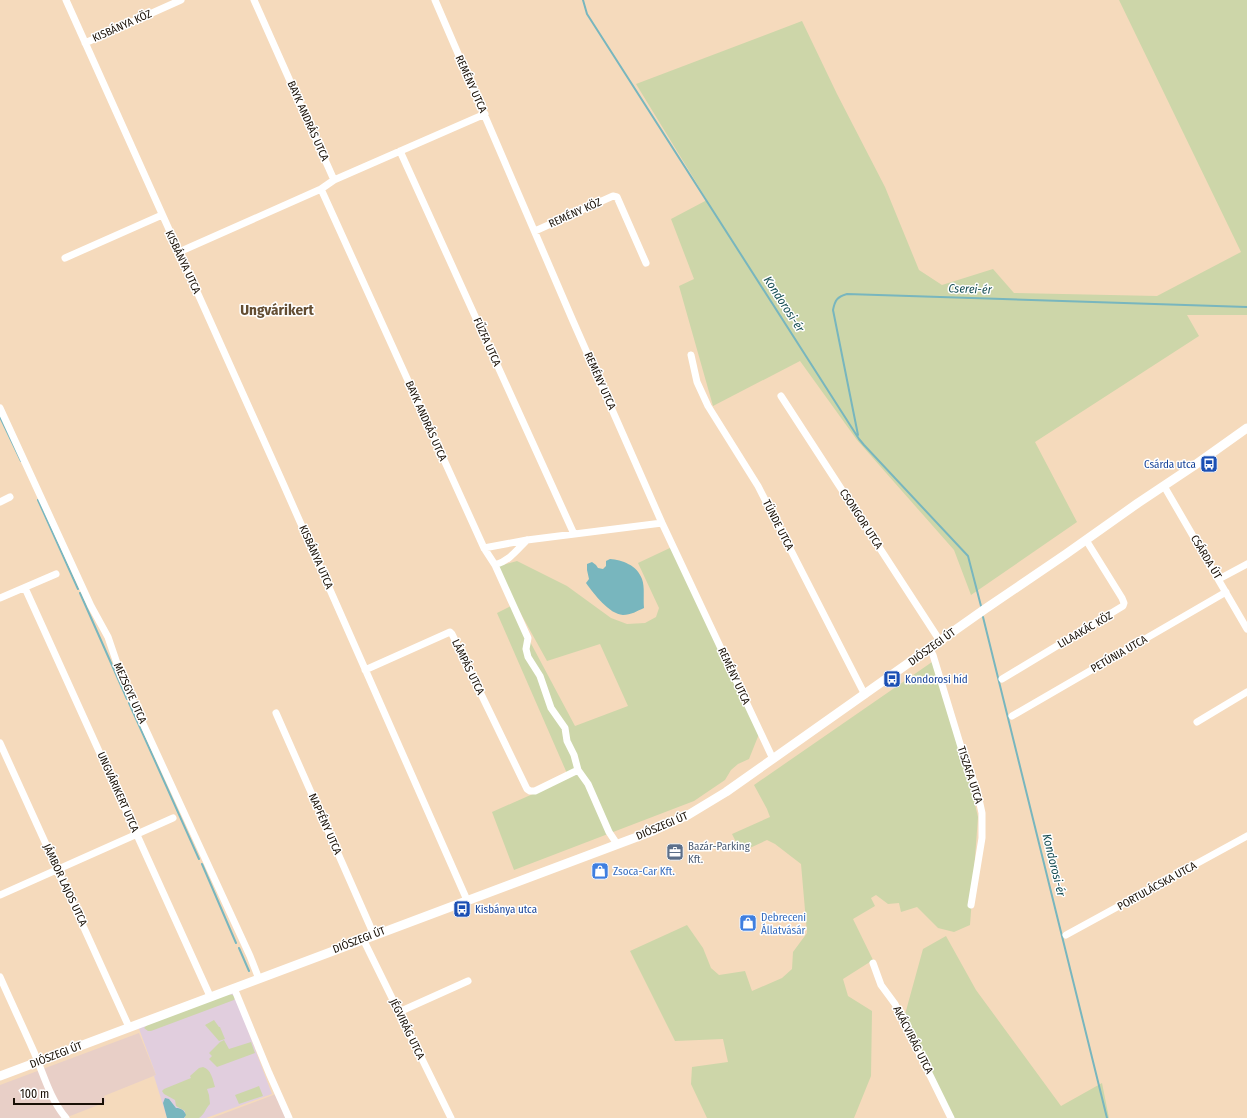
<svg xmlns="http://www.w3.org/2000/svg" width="1247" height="1118" viewBox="0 0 1247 1118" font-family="'Fira Sans Condensed',sans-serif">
  <rect width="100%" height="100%" fill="#f5dabc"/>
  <path fill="#e8cfc7" d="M139 1033 156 1075 104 1096 106 1102 65 1118H0V1085Z
    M281 1092 291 1118H212Z"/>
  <path fill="#e1cede" d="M233 991 272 1094 206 1118H167L154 1076 156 1075 138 1026Z"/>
  <path fill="#cdd6a9" d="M1119 0H1247V315H1187L1199 336 1035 442 1077 522 971 595 954 550 857 440 800 361 713 406 679 286 694 279 671 219 707 200 636 84 802 21 837 94 885 187 919 270 942 285 993 269 1014 293 1157 296 1241 252Z
    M672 547 759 734 749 759 738 764 731 770 725 780 694 801 514 870 492 812 569 778 497 613 511 606 575 726 628 706 600 644 547 661 495 567 517 561 567 586 611 618 627 624 645 623 656 617 659 608 638 563Z
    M932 662 963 754 978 817 970 925 954 932 938 928 917 907 901 912 899 903 888 904 876 895 871 898 875 906 853 919 873 960 843 979 848 996 872 1011 871 1076 854 1118H707L691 1084 692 1067 728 1062 723 1039 675 1041 630 951 687 925 703 948 711 968 719 975 745 971 752 991 782 978 792 969 793 952 807 933 801 864 775 844 767 840 741 852 732 834 770 817 767 809 754 785Z
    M946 936 976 990 1061 1106 1102 1083 1109 1118H954L904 1018 923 949Z
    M229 994 233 995 235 998 234 1000 151 1031H148L144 1028 148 1024Z
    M214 1020 219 1027H220L225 1039 219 1041 205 1025Z
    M224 1040 229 1049 251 1042 255 1053 217 1067 209 1059 212 1056 209 1053 220 1042Z
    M203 1067C211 1069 213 1080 215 1087L207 1089 209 1095 210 1104C205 1109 205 1114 199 1118H185V1111L176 1106 175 1100 164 1094 162 1091 164 1089 191 1078 190 1076 199 1068Z
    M259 1086 263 1096 239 1104 235 1095Z"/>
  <path fill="#78b6be" d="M610 559C622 560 637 565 642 579 645 587 643 599 644 608 637 611 631 615 623 615 609 614 594 594 586 583L589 579 587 570V564L592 562 596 565 598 568 603 569 606 566V561Z
    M165 1098 169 1099 176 1108C181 1108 184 1110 186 1115L184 1118H167L163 1103Z"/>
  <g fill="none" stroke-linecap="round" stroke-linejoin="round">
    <path stroke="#78b6be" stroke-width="2" d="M583 0 587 14 859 439 864 445 968 556 981 606
      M0 417 21 461
      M858 435 833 310C835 300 837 297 847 294L1247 307
      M38 500 78 589
      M80 593 127 699
      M983 617 1107 1118
      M129 703 199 859
      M202 864 236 943
      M239 948 249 971"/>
    <path stroke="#fff" stroke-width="7" d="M66 0 282 481 467 900
      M254 0 334 180 321 189 484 548 495 565 528 638 526 649 528 657 540 676 551 708 565 728 567 741 574 755 578 770 588 784 609 832 617 844
      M435 0 573 321 662 523 773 759
      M85 43 181 0
      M400 151 574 534
      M334 180 485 114
      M535 231 613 196 617 197 646 263
      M179 252 321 189
      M65 258 162 215
      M691 355 697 382 708 406 758 486 865 695
      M781 396 940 641
      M0 408 91 606 108 637 122 678 250 956 259 979
      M1164 486 1247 629
      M0 502 10 497
      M484 548 527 540 662 523
      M495 565C510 560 516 551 527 540
      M1219 579 1247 564
      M25 588 210 996
      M0 598 56 574
      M930 649 933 655 961 747 977 790 982 813V838L971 905
      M365 670 450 632 452 634 527 789 530 791H535L578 770
      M1002 679 1123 606 1124 603 1122 598 1086 540
      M276 713 374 935
      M1012 716 1226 592
      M1197 722 1247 692
      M0 743 129 1027
      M0 895 173 818
      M1066 935 1247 836
      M363 939 451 1118
      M873 963 881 985 895 1004 951 1118
      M0 977C11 1002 23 1027 34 1052 44 1075 50 1099 66 1118
      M234 988 269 1073 289 1118
      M399 1012 468 981"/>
    <path stroke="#fff" stroke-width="9" d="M0 1076 653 831 688 815 726 792 985 609 1066 554 1138 503 1195 465 1247 428"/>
  </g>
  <defs>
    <symbol id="bus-square" viewBox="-11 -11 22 22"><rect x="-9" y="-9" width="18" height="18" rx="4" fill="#1a4fb4" stroke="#fff"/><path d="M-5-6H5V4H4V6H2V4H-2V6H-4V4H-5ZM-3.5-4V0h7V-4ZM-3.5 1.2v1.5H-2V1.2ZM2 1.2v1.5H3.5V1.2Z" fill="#fff"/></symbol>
    <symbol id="office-square" viewBox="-11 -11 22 22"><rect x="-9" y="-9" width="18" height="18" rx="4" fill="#5c6f8a" stroke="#fff"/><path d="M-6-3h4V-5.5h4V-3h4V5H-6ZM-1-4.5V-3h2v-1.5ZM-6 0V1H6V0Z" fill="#fff"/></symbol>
    <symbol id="shop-square" viewBox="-11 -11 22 22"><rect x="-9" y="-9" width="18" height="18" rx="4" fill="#3f7fe0" stroke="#fff"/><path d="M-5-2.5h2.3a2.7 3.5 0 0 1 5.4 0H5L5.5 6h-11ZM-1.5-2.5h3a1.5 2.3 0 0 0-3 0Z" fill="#fff"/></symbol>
  </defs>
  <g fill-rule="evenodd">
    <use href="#bus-square" x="1199" y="454" width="20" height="20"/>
    <use href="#bus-square" x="882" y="669" width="20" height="20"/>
    <use href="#office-square" x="665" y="842" width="20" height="20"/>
    <use href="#shop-square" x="590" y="861" width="20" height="20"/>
    <use href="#bus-square" x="452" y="899" width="20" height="20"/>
    <use href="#shop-square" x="738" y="913" width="20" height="20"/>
  </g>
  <g text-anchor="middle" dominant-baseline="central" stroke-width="3" stroke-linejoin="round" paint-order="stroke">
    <g font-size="11" fill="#191006" stroke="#fff">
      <text transform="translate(122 26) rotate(-24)">KISBÁNYA KÖZ</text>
      <text transform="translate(471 84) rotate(66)">REMÉNY UTCA</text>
      <text transform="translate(308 121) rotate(66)">BAYK ANDRÁS UTCA</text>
      <text transform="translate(575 213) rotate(-24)">REMÉNY KÖZ</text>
      <text transform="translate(183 262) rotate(65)">KISBÁNYA UTCA</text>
      <text transform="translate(487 342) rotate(66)">FŰZFA UTCA</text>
      <text transform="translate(600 381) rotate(66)">REMÉNY UTCA</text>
      <text transform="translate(426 421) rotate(66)">BAYK ANDRÁS UTCA</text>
      <text transform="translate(861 519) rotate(57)">CSONGOR UTCA</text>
      <text transform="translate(778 525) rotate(63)">TÜNDE UTCA</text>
      <text transform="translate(316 557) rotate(66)">KISBÁNYA UTCA</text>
      <text transform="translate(1206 557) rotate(59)">CSÁRDA ÚT</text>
      <text transform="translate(1085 630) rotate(-30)">LILAAKÁC KÖZ</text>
      <text transform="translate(932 647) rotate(-36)">DIÓSZEGI ÚT</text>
      <text transform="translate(1119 654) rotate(-30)">PETÚNIA UTCA</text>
      <text transform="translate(468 667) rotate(64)">LÁMPÁS UTCA</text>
      <text transform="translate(734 676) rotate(65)">REMÉNY UTCA</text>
      <text transform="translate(130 693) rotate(66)">MEZSGYE UTCA</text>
      <text transform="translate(970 775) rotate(72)">TISZAFA UTCA</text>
      <text transform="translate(118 792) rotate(66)">UNGVÁRIKERT UTCA</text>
      <text transform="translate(325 824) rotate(66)">NAPFÉNY UTCA</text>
      <text transform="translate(662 826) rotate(-23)">DIÓSZEGI ÚT</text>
      <text transform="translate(65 885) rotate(65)">JÁMBOR LAJOS UTCA</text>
      <text transform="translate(1157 886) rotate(-29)">PORTULÁCSKA UTCA</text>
      <text transform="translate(359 940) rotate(-21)">DIÓSZEGI ÚT</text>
      <text transform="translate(407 1029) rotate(64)">JÉGVIRÁG UTCA</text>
      <text transform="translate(913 1040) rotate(63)">AKÁCVIRÁG UTCA</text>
      <text transform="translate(56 1055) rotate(-21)">DIÓSZEGI ÚT</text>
    </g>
    <g font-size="11" fill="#164399" stroke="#fff" text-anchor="start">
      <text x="1196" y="464" text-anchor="end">Csárda utca</text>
      <text x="905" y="679">Kondorosi híd</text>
      <text x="475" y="909">Kisbánya utca</text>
    </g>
    <g font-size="11" fill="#4e5e75" stroke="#fff" text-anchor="start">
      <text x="688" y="846">Bazár-Parking<tspan x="688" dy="13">Kft.</tspan></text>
    </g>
    <g font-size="11" fill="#366cbe" stroke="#fff" text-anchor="start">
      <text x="613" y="871">Zsoca-Car Kft.</text>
      <text x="761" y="917">Debreceni<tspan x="761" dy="13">Állatvásár</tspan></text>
    </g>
    <g font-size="12" font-style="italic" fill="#154d53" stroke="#fff">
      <text transform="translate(970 289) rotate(2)">Cserei-ér</text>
      <text transform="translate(784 304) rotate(57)">Kondorosi-ér</text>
      <text transform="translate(1054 865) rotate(76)">Kondorosi-ér</text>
    </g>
    <g font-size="15" font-weight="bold" fill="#634d32" stroke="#fff">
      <text x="277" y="310">Ungvárikert</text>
    </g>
  </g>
  <path d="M14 1098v6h89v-6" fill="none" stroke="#191006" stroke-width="2"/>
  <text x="20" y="1098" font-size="12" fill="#191006" stroke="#ffffff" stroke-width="3" paint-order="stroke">100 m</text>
</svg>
